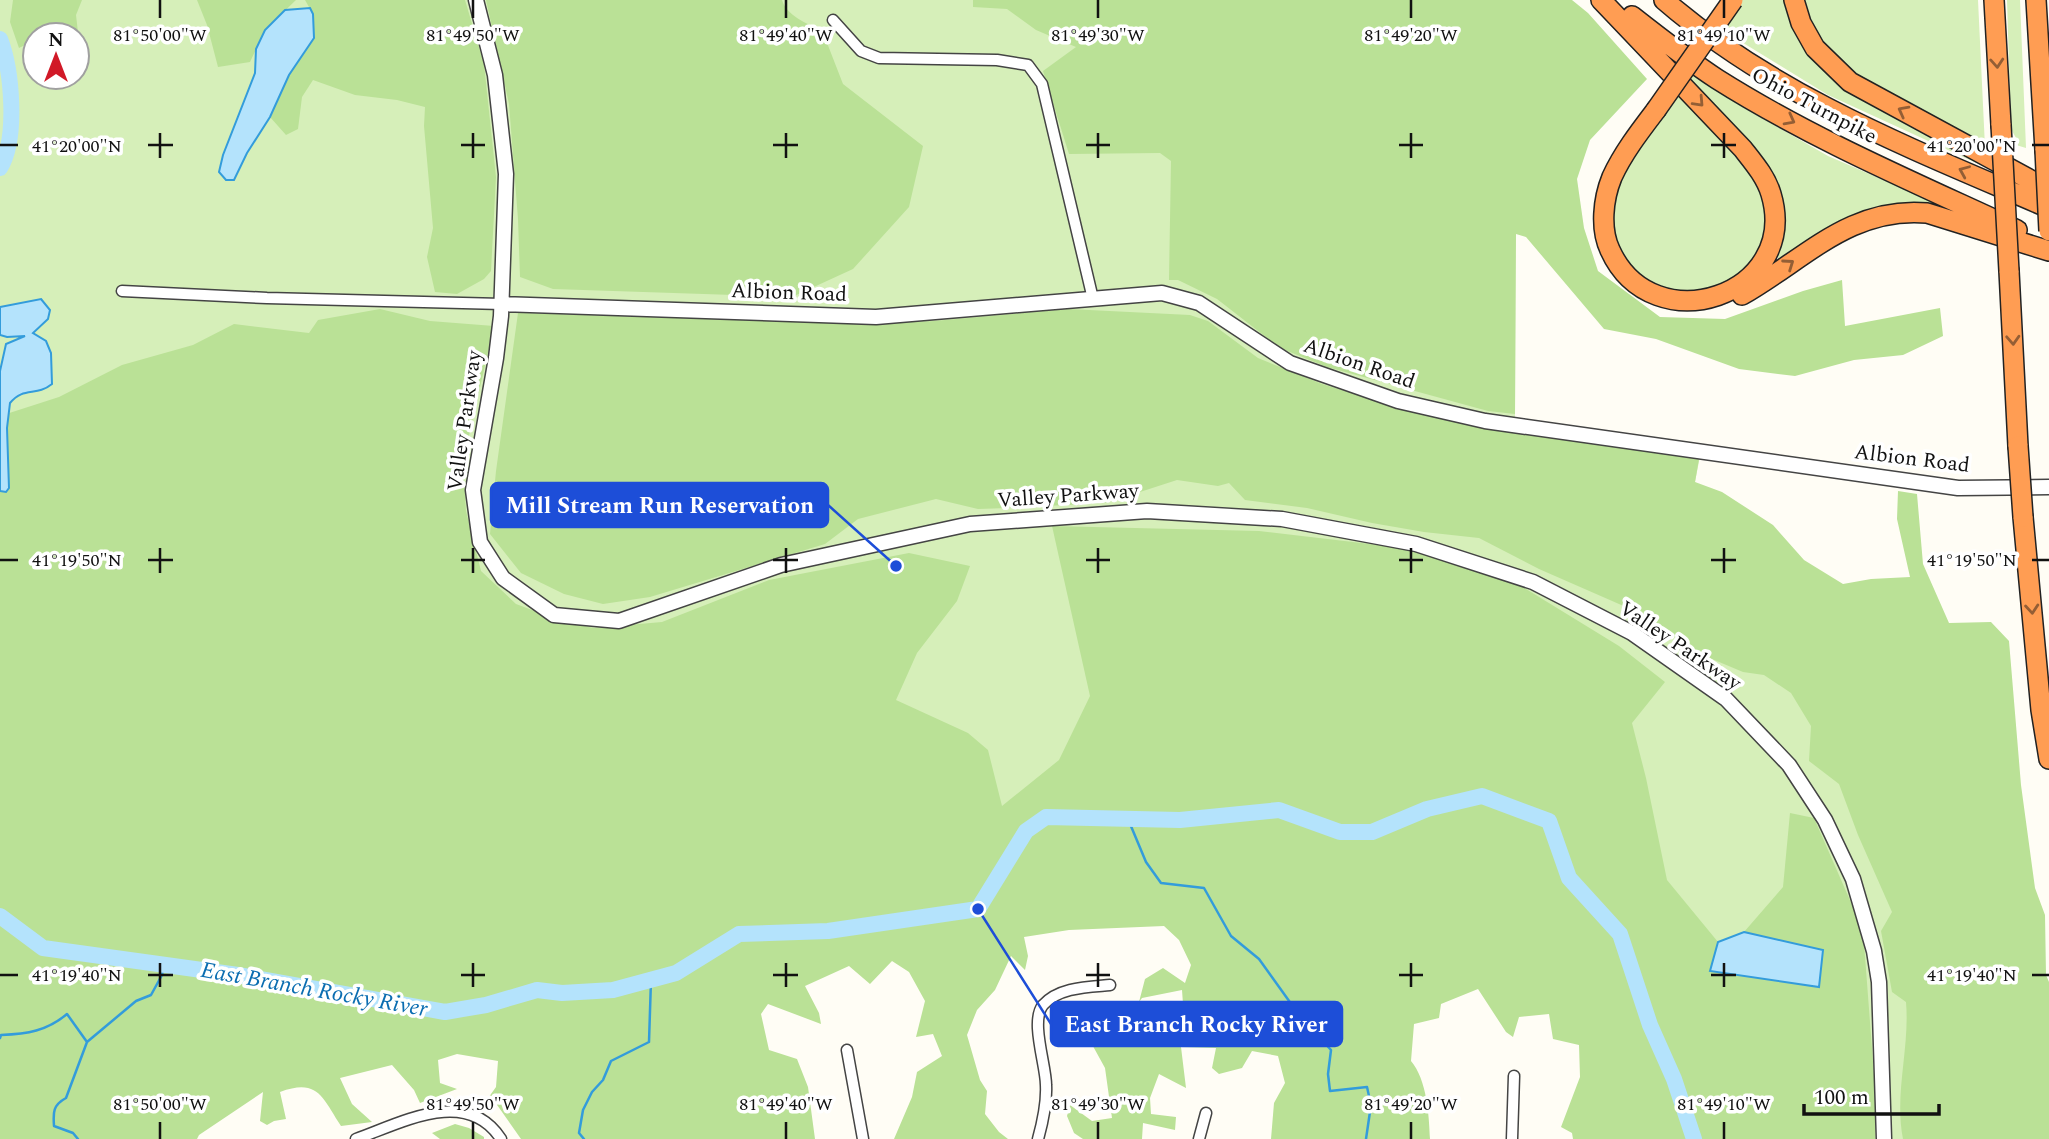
<svg xmlns="http://www.w3.org/2000/svg" width="2049" height="1139" viewBox="0 0 2049 1139" font-family="Spectral,serif">
  <rect width="100%" height="100%" fill="#fffdf5"/>
  <path fill="#d6efb9" fill-rule="evenodd" d="M0 0H1516L1515 424 1701 451 1695 482 2049 1139H1607L1571 997 1172 924 0 964ZM35 35H77V77H35Z
    M1742 0H1788L1811 51 1984 161 1985 167 1828 95 1722 30Z
    M1800 0H1978L1985 147 1849 72 1820 43Z
    M2007 0H2020L2026 148 2016 145V138L2011 129Z
    M1692 72 1741 106 1828 156 1955 211 1953 215 1913 206 1782 263 1775 254 1780 209 1686 81Z
    M1678 92 1759 176 1771 218 1755 264 1703 295 1652 288 1617 256 1611 218 1614 186Z"/>
  <path fill="#bae196" d="M13 0H82L76 15 80 50H77V35H35V45L27 44 19 48 10 22Z
    M197 0H296L265 30 250 62 218 67 207 25Z
    M305 0H465L484 64 496 177 491 271 484 279 457 294 435 292 427 257 433 228 424 126 425 107 397 100 355 95 313 80 302 97 298 129 286 135 270 117 289 75 314 38 313 14Z
    M486 0H782C786 15 808 25 822 30L843 84 923 146 909 207 853 269 792 297 553 289 520 277 518 219 509 104Z
    M973 0H1572L1588 13 1647 79 1590 140 1577 179 1584 228 1598 271 1660 317 1725 319 1803 291 1842 280 1845 326 1940 308 1943 336 1903 355 1854 360 1795 376 1739 369 1656 339 1604 329 1526 237 1516 234 1515 414 1488 411 1327 367 1280 348 1217 299 1178 280H1169L1171 161 1160 153 1069 154 1043 71 1076 47 1036 30 1007 9 973 7Z
    M380 309 430 321 494 326 463 462 466 511 481 571 516 604 564 622 594 628 662 622 769 580 909 553 970 566 957 601 917 653 896 700 968 733 988 750 1002 806 1059 760 1090 696 1052 526 1259 531 1404 548 1518 584 1619 646 1665 682 1632 723 1646 778 1667 880 1718 942 1710 971 1818 987 1822 950 1744 932 1783 887 1790 813 1814 818 1863 930 1875 1088V1139H1573L1572 1133 1561 1127 1580 1077 1579 1045 1553 1039 1549 1014 1519 1017 1513 1037 1506 1032 1478 989 1441 1004 1439 1018 1414 1024 1411 1061C1427 1080 1429 1115 1430 1139H1271L1274 1103 1285 1083 1278 1056 1252 1051 1242 1068 1219 1074 1212 1068 1216 1048 1181 1047 1186 1088 1159 1074 1150 1098 1151 1114 1176 1117 1175 1130 1143 1123 1142 1139H1083L1074 1133 1067 1116 1070 1105 1092 1121 1112 1118 1105 1068 1083 1028H1055L1062 1011 1078 1004 1130 1014 1153 1039 1183 1004 1182 990 1142 998 1139 1002 1145 979 1163 968 1185 983 1191 965 1179 940 1164 926 1069 930 1024 937 1028 956 1025 970 1011 956 995 990 977 1010 967 1035 980 1080 987 1091 985 1114 999 1132 1008 1139H894L912 1097 917 1072 942 1056 933 1034 916 1037 925 1001 909 972 892 961 870 984 849 966 805 986 819 1013 821 1024 768 1004 761 1014 769 1050 797 1059 808 1087 815 1139H521L495 1102 486 1101 496 1087 498 1061 457 1054 438 1060 440 1083 457 1089 420 1103 414 1090 392 1065 340 1078 352 1104 372 1122 341 1126C322 1097 318 1078 280 1092L286 1119 274 1121 267 1125 260 1121 263 1092 199 1135 197 1139H0V416L59 397 122 365 193 345 234 324 309 333 318 320Z
    M1069 309 1190 315 1208 321 1258 358 1322 384 1394 406 1699 459 1695 482 1722 492 1773 525 1804 560 1843 584 1871 579 1910 577 1897 519 1898 491 1917 494 1923 564 1949 623 1991 622 2009 641 2021 785 2035 888 2045 915 2046 975 2049 982V1139H1903C1894 1094 1910 1048 1906 1002L1892 992 1881 931 1892 912 1858 835 1839 784 1809 761 1811 726 1791 693 1764 675 1743 672 1700 654 1656 625 1651 618 1539 569 1479 538 1424 532 1372 523 1307 508 1245 500 1229 483 1218 486 1177 480 1106 503 1008 508 978 509 936 499 858 519 825 544 650 597 603 604 564 594 521 573 490 534 496 471 518 313 868 324 934 321Z
    M455 1124 469 1128 484 1137V1139H440L432 1133Z"/>
  <path fill="#b4e3fc" stroke="#339cdb" stroke-width="2" d="M310 8 313 14 314 38 289 75 270 117 247 153 234 180H226L219 172 223 155 255 73 256 49 265 30 285 10Z
    M41 299 50 310 48 319 33 333 46 341 51 353 52 384C36 397 24 386 10 403L7 428 9 488 6 492 0 491V371L6 344 25 336 7 337 0 335V307Z
    M1744 932 1823 950 1819 987 1710 971 1718 942Z"/>
  <g fill="none" stroke-linecap="round" stroke-linejoin="round">
    <path stroke="#339cdb" stroke-width="2.5" d="M1128 819 1146 862 1161 883 1204 888 1231 936 1259 959 1297 1012 1331 1050 1328 1074 1330 1091 1367 1087 1371 1105 1366 1139
      M0 1038 1 1035C27 1034 47 1031 67 1014L87 1042 136 1001 151 995 162 975 164 965
      M78 1139 73 1133 54 1126C53 1112 53 1105 66 1098L87 1042
      M584 1139 579 1133 583 1110 592 1092 603 1080 611 1061 649 1042 651 980"/>
    <path stroke="#b4e3fc" stroke-width="16" d="M0 39C12 70 18 139 0 168
      M0 916 43 948 238 975 445 1012 486 1005 537 990 562 993 613 990 676 973 739 934 828 931 978 909 1026 831 1046 817 1180 820 1279 810 1340 832H1372L1427 809 1482 796 1549 821 1569 878 1620 934 1650 1025 1674 1079 1694 1139"/>
    <defs>
      <path id="minor" d="M833 20 861 51 879 58 997 60 1028 65 1042 84 1093 299
        M122 291 267 298 502 304
        M847 1050 863 1139
        M356 1139C401 1123 467 1086 501 1139
        M1038 1139C1043 1121 1047 1104 1046 1085 1046 1065 1030 1021 1043 1005 1059 987 1088 987 1110 985
        M1199 1139 1206 1113
        M1512 1139 1514 1076"/>
      <path id="tertiary" d="M476 0 495 75 506 174 501 316 496 358 473 490 480 542 503 578 554 615 619 621 781 565 970 524 1147 511 1282 519 1416 544 1533 582 1632 633 1726 699 1789 765 1825 820 1853 879 1874 951 1879 982 1884 1139
        M502 304 876 317 1162 293 1199 303 1290 363 1398 401 1485 421 1958 488 2049 487"/>
      <path id="motorway" d="M1601 0 1743 149C1754 163 1766 177 1771 194 1801 295 1653 345 1610 250 1600 229 1603 199 1612 177 1623 153 1640 131 1656 110
        M1664 0C1776 97 1915 150 2049 208
        M1794 0 1801 23 1815 48 1850 82 2049 190
        M1994 0 2001 125
        M2036 0 2045 150
        M1632 16C1660 38 1688 60 1717 79 1812 139 1916 183 2017 230
        M2009 271 2018 446
        M1742 295C1804 260 1850 206 1927 213L2049 251
        M2023 517 2041 710 2049 759"/>
    </defs>
    <use href="#minor" stroke="#444" stroke-width="13"/>
    <use href="#tertiary" stroke="#444" stroke-width="17"/>
    <use href="#motorway" stroke="#222" stroke-width="22"/>
    <use href="#minor" stroke="#fff" stroke-width="10"/>
    <use href="#tertiary" stroke="#fff" stroke-width="14"/>
    <use href="#motorway" stroke="#ff9d53" stroke-width="19"/>
    <defs>
      <path id="motorway-bridge" d="M1656 110 1733 0
        M2001 125 2009 271
        M2045 150 2049 231
        M2018 446 2023 517"/>
    </defs>
    <use href="#motorway-bridge" stroke="#222" stroke-width="22" stroke-linecap="butt"/>
    <use href="#motorway-bridge" stroke="#ff9d53" stroke-width="19"/>
  </g>
  <defs><path id="oneway-chevron" d="M-2-3.5L2.5 0L-2 3.5" fill="none" stroke-width="1.6" stroke-linecap="round" stroke-linejoin="round" transform="scale(1.75)"/></defs>
  <g stroke="#945e35">
    <use href="#oneway-chevron" transform="translate(1997 63) rotate(86)"/>
    <use href="#oneway-chevron" transform="translate(1699 102) rotate(47)"/>
    <use href="#oneway-chevron" transform="translate(1903 111) rotate(-152)"/>
    <use href="#oneway-chevron" transform="translate(1790 120) rotate(28)"/>
    <use href="#oneway-chevron" transform="translate(1964 171) rotate(-157)"/>
    <use href="#oneway-chevron" transform="translate(1789 264) rotate(-35)"/>
    <use href="#oneway-chevron" transform="translate(2013 340) rotate(87)"/>
    <use href="#oneway-chevron" transform="translate(2032 609) rotate(85)"/>
  </g>
  <path fill="none" stroke="#111" stroke-width="2.5" d="M160 0V18M473 0V18M786 0V18M1098 0V18M1411 0V18M1724 0V18M160 133V158M473 133V158M786 133V158M1098 133V158M1411 133V158M1724 133V158M0 145H18M148 145H173M461 145H485M773 145H798M1086 145H1110M1399 145H1423M1711 145H1736M2032 145H2049M160 548V573M473 548V573M786 548V573M1098 548V573M1411 548V573M1724 548V573M0 560H18M148 560H173M461 560H485M773 560H798M1086 560H1110M1399 560H1423M1711 560H1736M2032 560H2049M160 963V987M473 963V987M786 963V987M1098 963V987M1411 963V987M1724 963V987M0 975H18M148 975H173M461 975H485M773 975H798M1086 975H1110M1399 975H1423M1711 975H1736M2032 975H2049M160 1122V1139M473 1122V1139M786 1122V1139M1098 1122V1139M1411 1122V1139M1724 1122V1139"/>
  <g text-anchor="middle" dominant-baseline="central" stroke-width="7" stroke-linejoin="round" paint-order="stroke">
    <g font-size="21" fill="#111" stroke="#fff">
      <text transform="translate(1814 106) rotate(28)">Ohio Turnpike</text>
      <text transform="translate(789 293) rotate(2)">Albion Road</text>
      <text transform="translate(1359 364) rotate(19)">Albion Road</text>
      <text transform="translate(465 421) rotate(-82)">Valley Parkway</text>
      <text transform="translate(1912 459) rotate(7)">Albion Road</text>
      <text transform="translate(1068 496) rotate(-4)">Valley Parkway</text>
      <text transform="translate(1680 646) rotate(34)">Valley Parkway</text>
    </g>
    <g font-size="23" font-style="italic" fill="#0b6db1" stroke="#fff">
      <text transform="translate(314 990) rotate(10)">East Branch Rocky River</text>
    </g>
  </g>
  <g font-size="18" text-anchor="middle" fill="#111" stroke="#fff" stroke-width="7" stroke-linejoin="round" paint-order="stroke">
    <text x="160" y="41">81°50'00"W</text>
    <text x="473" y="41">81°49'50"W</text>
    <text x="786" y="41">81°49'40"W</text>
    <text x="1098" y="41">81°49'30"W</text>
    <text x="1411" y="41">81°49'20"W</text>
    <text x="1724" y="41">81°49'10"W</text>
    <text x="77" y="152">41°20'00"N</text>
    <text x="1972" y="152">41°20'00"N</text>
    <text x="77" y="566">41°19'50"N</text>
    <text x="1972" y="566">41°19'50"N</text>
    <text x="77" y="981">41°19'40"N</text>
    <text x="1972" y="981">41°19'40"N</text>
    <text x="160" y="1110">81°50'00"W</text>
    <text x="473" y="1110">81°49'50"W</text>
    <text x="786" y="1110">81°49'40"W</text>
    <text x="1098" y="1110">81°49'30"W</text>
    <text x="1411" y="1110">81°49'20"W</text>
    <text x="1724" y="1110">81°49'10"W</text>
  </g>
  <path fill="none" stroke="#1d4ed8" stroke-width="2.5" d="M896 566L828 505M978 909L1051 1024"/>
  <g fill="#1d4ed8" stroke="#fff" stroke-width="2.5">
    <circle cx="896" cy="566" r="7"/>
    <circle cx="978" cy="909" r="7"/>
  </g>
  <g fill="#1d4ed8" stroke="#1d4ed8" stroke-width="2.5">
    <rect x="491" y="483" width="337" height="44" rx="7"/>
    <rect x="1051" y="1002" width="291" height="44" rx="7"/>
  </g>
  <g font-size="23" text-anchor="middle" font-weight="bold" fill="#fff">
    <text x="660" y="513">Mill Stream Run Reservation</text>
    <text x="1196" y="1032">East Branch Rocky River</text>
  </g>
  <g transform="translate(56 56)"><circle r="33" fill="#ffffff" stroke="#a0a0a0" stroke-width="2"/>
  <path d="M0-5L12 26L0 18L-12 26Z" fill="#d11927"/>
  <text y="-10" font-size="19" font-weight="bold" text-anchor="middle" fill="#111111">N</text>
  </g>
  <path d="M1804 1104v10h135v-10" fill="none" stroke="#111111" stroke-width="3.5"/>
  <text x="1814" y="1104" font-size="21" fill="#111111" stroke="#ffffff" stroke-width="5" paint-order="stroke">100 m</text>
</svg>
